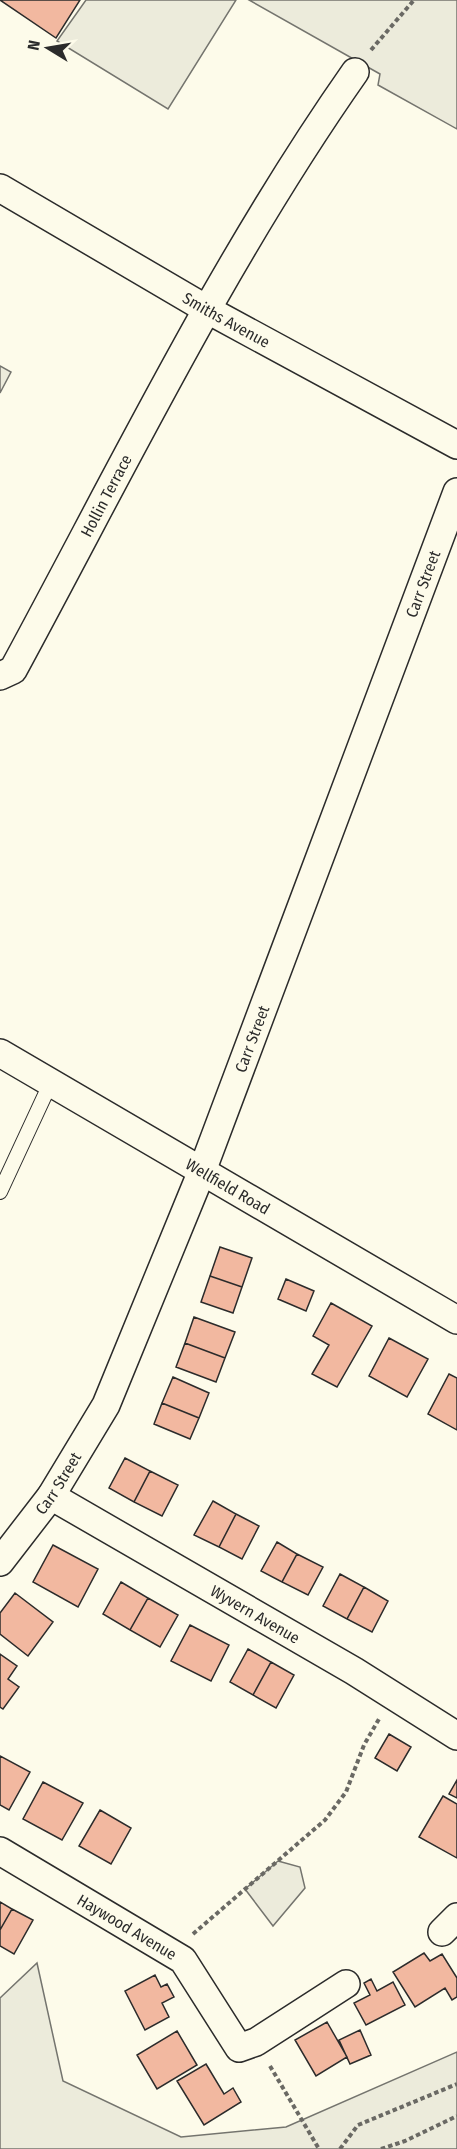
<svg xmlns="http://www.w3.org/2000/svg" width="457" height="2149" font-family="'Fira Sans Condensed',sans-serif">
  <rect width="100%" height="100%" fill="#fdfbea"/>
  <path fill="#ecebdb" stroke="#74746e" stroke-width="1.5" d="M86 0H236L168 109 57 41Z
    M249 0H457V129L378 85 380 74Z
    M0 366 11 372 0 393Z
    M278 1861 300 1867 305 1888 273 1926 245 1889Z
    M37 1963 63 2081 181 2137 286 2127 457 2052V2149H0V1998Z"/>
  <path fill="#f2b8a0" stroke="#2b2b2b" stroke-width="1.5" d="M0 0H80L56 38Z
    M220 1247 252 1258 242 1287 210 1276Z
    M210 1276 242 1287 233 1313 201 1302Z
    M286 1279 314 1291 306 1311 278 1299Z
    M331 1303 372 1326 337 1387 312 1374 329 1345 313 1336Z
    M194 1317 235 1332 225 1358 185 1343Z
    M389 1338 428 1359 407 1397 369 1376Z
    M185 1343 225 1358 216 1382 176 1367Z
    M449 1374 457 1378V1430L428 1414Z
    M173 1377 209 1393 199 1418 162 1403Z
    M162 1403 199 1418 190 1439 154 1424Z
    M125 1458 150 1471 134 1502 109 1488Z
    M150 1471 178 1485 162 1516 134 1502Z
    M213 1501 236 1514 219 1547 194 1535Z
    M236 1514 259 1526 242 1559 219 1547Z
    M277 1542 297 1554 282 1582 261 1571Z
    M53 1545 98 1569 78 1607 33 1582Z
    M297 1554 323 1567 308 1595 282 1582Z
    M340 1574 364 1587 347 1619 323 1606Z
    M121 1582 148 1598 130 1630 103 1614Z
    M364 1587 388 1601 372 1632 347 1619Z
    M15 1593 53 1622 28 1656 0 1634V1613Z
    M148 1598 178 1615 160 1647 130 1630Z
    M190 1625 229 1645 211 1681 171 1661Z
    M248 1649 271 1662 253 1695 230 1682Z
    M0 1654 17 1666 8 1679 19 1687 3 1709 0 1707Z
    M271 1662 294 1675 276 1708 253 1695Z
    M389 1734 411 1747 397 1771 375 1758Z
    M0 1756 30 1772 9 1810 0 1805Z
    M457 1780V1798L449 1794Z
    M43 1782 83 1803 62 1840 23 1819Z
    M443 1796 457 1804V1858L419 1837Z
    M100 1810 131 1828 111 1864 79 1846Z
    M0 1902 12 1909 0 1930Z
    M12 1909 33 1920 14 1954 0 1946V1930Z
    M424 1953 430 1961 442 1954 457 1978V1997L452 2000 445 1988 415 2007 393 1972Z
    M155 1975 161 1987 167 1984 174 1997 162 2003 169 2017 145 2030 125 1991Z
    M371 1979 377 1991 393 1982 405 2005 366 2025 354 2003 370 1995 364 1983Z
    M327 2022 347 2057 316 2076 295 2040Z
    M360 2030 371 2055 350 2064 339 2040Z
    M177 2031 197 2065 157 2089 137 2055Z
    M206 2064 224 2094 233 2088 241 2102 204 2125 177 2081Z"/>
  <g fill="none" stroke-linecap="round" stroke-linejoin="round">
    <defs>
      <path id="lane" d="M0 1192 51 1082"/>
      <g id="street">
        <path id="s1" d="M0 188 208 310 457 445"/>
        <path id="s2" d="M0 676 13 670C122 469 223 260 355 72"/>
        <path id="s3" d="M0 1053 457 1320"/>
        <path id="s4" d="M51 1496 354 1671 457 1736"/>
        <path id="s5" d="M0 1562 51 1496 106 1405 202 1171 457 492"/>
        <path id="s6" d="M0 1851 183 1960 239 2048 256 2042 346 1984"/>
        <path d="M442 1932 457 1917"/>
      </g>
    </defs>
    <use href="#lane" stroke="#2b2b2b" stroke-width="16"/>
    <use href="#street" stroke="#2b2b2b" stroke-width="30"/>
    <path stroke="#6a6964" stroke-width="4" stroke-dasharray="4.5 3" stroke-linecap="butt" d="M371 50 414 0
      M193 1934 325 1820 346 1792 364 1745 379 1719
      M270 2066 319 2149
      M340 2149 358 2125 457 2084
      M381 2149 405 2141 457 2116"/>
    <use href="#lane" stroke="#fdfbea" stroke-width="14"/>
    <use href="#street" stroke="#fdfbea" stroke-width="27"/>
  </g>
  <g text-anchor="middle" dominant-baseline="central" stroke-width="4.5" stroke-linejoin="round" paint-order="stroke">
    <g font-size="16" fill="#2b2b2b" stroke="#fdfbea">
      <text stroke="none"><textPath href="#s1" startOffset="262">Smiths Avenue</textPath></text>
      <text stroke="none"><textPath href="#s2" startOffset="212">Hollin Terrace</textPath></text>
      <text stroke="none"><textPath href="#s5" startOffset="1070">Carr Street</textPath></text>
      <text stroke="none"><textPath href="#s5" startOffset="584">Carr Street</textPath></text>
      <text stroke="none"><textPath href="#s3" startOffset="264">Wellfield Road</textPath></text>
      <text stroke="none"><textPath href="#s5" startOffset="98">Carr Street</textPath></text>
      <text stroke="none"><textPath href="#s4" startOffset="236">Wyvern Avenue</textPath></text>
      <text stroke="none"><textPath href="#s6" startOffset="148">Haywood Avenue</textPath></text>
    </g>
  </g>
  <g transform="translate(48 48) rotate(281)" stroke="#fdfbea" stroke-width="4.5" paint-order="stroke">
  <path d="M0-4.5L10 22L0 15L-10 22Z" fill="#2b2b2b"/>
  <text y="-9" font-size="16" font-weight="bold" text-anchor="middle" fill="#2b2b2b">N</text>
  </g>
</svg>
